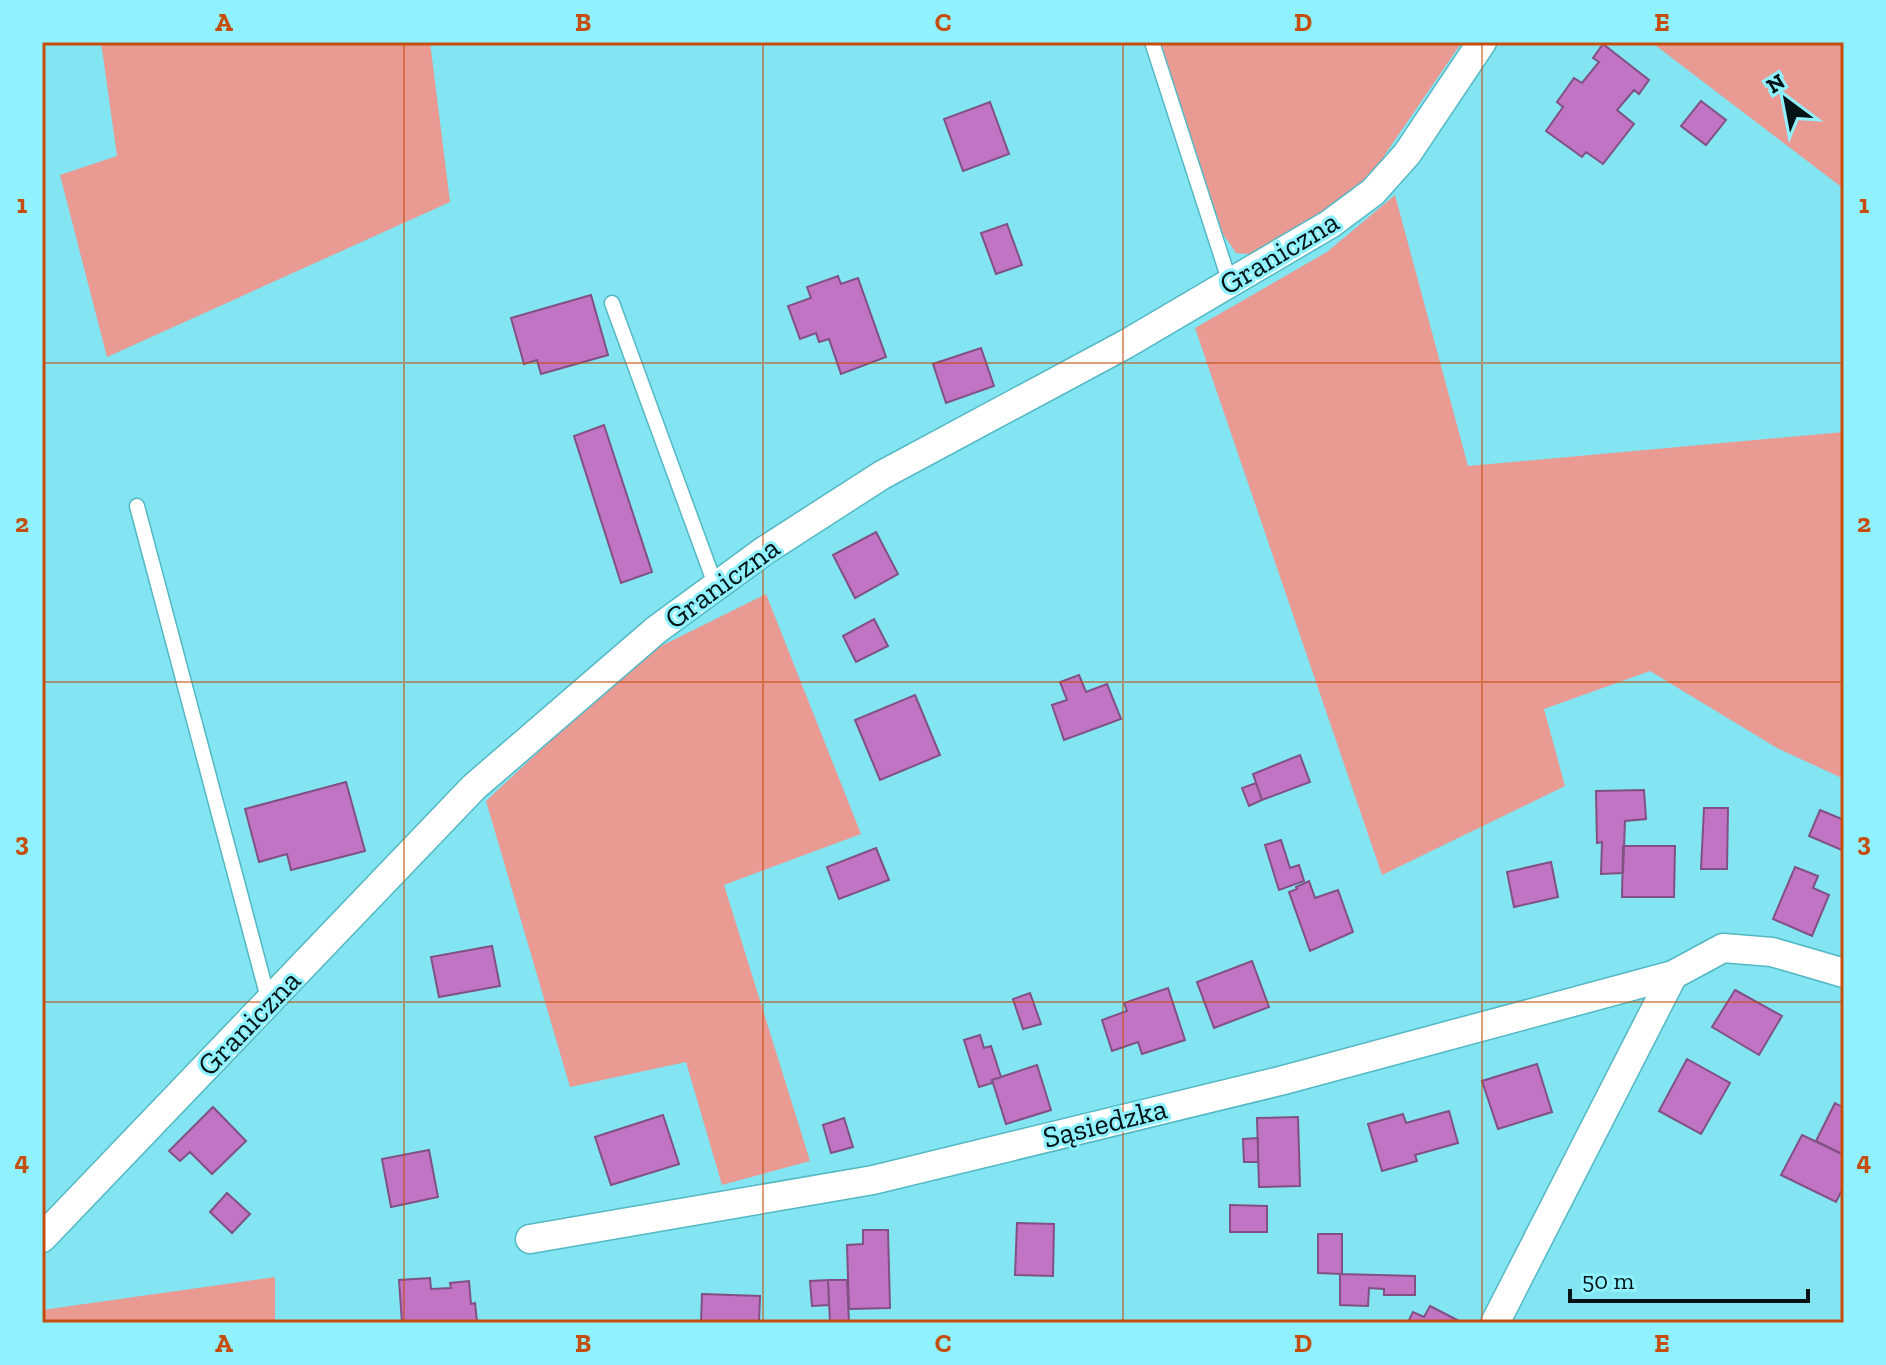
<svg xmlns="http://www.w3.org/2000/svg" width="1886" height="1365" font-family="'Zilla Slab',serif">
  <rect width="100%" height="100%" fill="#82e5f1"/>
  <path fill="#e89a93" d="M101 42H430L450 202 107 357 60 175 117 156Z
    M1159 42H1462L1384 156 1386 163 1316 222 1261 255 1236 253 1223 234Z
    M1651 42H1844V189Z
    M1395 195 1468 466 1844 432V779L1777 748 1650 671 1544 709 1565 786 1382 875 1195 328 1327 252Z
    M766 594 861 834 724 885 810 1161 722 1185 686 1062 570 1087 486 801 641 656Z
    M275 1277V1323H42V1310Z"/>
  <path fill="#c074c3" stroke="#805182" stroke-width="2" d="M1603 44 1649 80 1639 94 1634 90 1617 110 1634 124 1603 164 1586 152 1582 157 1546 131 1563 107 1557 102 1574 78 1582 83 1599 62 1593 58Z
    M1701 101 1726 120 1706 145 1681 126Z
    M990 102 1009 154 963 171 944 119Z
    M1007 224 1022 265 996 274 981 233Z
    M838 276 841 284 858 278 886 357 841 374 829 339 819 342 816 333 800 339 788 306 811 298 807 287Z
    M591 295 608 355 541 374 537 360 524 364 511 318Z
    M981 348 994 386 946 403 933 364Z
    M604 425 652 572 621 583 574 436Z
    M876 532 898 574 855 598 833 555Z
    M874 619 888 646 856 662 843 636Z
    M1079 675 1086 692 1107 684 1121 719 1064 740 1052 705 1067 700 1060 682Z
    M915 695 940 755 880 780 855 720Z
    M1300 755 1310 782 1262 800 1253 774Z
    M346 782 365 851 291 870 287 854 259 862 245 809Z
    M1256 783 1262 800 1249 806 1242 788Z
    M1644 790 1646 819 1625 821 1623 873 1601 874 1602 842 1597 843 1596 791Z
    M1704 808H1728L1727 869H1701Z
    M1820 810 1844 820V851L1809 836Z
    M1281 840 1290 868 1299 865 1304 881 1279 890 1265 845Z
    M1623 846H1675L1674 897H1622Z
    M876 848 889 880 839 899 827 867Z
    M1551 862 1558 897 1514 907 1507 872Z
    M1795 867 1818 876 1813 888 1829 895 1812 936 1773 919Z
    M1309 881 1315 898 1338 890 1353 932 1310 951 1289 892 1297 889 1296 887Z
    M492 946 500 986 439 997 431 957Z
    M1252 961 1269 1007 1214 1028 1197 982Z
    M1168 988 1185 1040 1142 1054 1138 1042 1112 1051 1102 1020 1127 1011 1124 1003Z
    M1735 990 1782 1016 1759 1055 1712 1027Z
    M1030 993 1041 1024 1023 1029 1013 999Z
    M980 1035 984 1048 991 1046 1001 1077 992 1080V1083L979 1087 964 1040Z
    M1687 1059 1730 1083 1701 1134 1659 1111Z
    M1537 1064 1552 1112 1498 1129 1482 1081Z
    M1037 1065 1051 1110 1006 1124 992 1080Z
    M1835 1103 1844 1108V1155L1816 1141Z
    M213 1107 246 1141 212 1174 190 1152 180 1161 169 1151Z
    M1449 1111 1458 1143 1415 1155 1417 1161 1382 1171 1368 1124 1403 1114 1406 1123Z
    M663 1115 679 1164 611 1185 595 1137Z
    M1298 1117 1300 1186 1259 1187 1257 1118Z
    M844 1118 853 1147 831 1153 823 1125Z
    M1802 1135 1844 1155V1186L1836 1202 1781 1175Z
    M1258 1138V1162H1244L1243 1139Z
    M429 1150 438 1197 391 1207 382 1159Z
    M227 1193 250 1214 232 1233 210 1212Z
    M1230 1205 1267 1206V1232H1230Z
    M1017 1223 1054 1224 1053 1276 1015 1275Z
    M863 1230H888L890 1308 849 1309 847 1245 863 1244Z
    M1318 1234H1342V1274L1318 1273Z
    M1340 1274 1415 1276V1295H1384V1289L1369 1288 1368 1306 1340 1305Z
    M430 1278 431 1289 451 1288 450 1283 469 1281 471 1304 475 1303 477 1322 402 1323 399 1280Z
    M828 1280H847L849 1323H830Z
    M828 1280 829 1305 812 1306 810 1281Z
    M702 1294 760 1296 759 1323H701Z
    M1430 1306 1463 1323 1408 1322 1413 1312 1424 1317Z"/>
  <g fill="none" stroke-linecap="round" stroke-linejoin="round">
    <defs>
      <path id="service" d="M1152 42 1230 283
        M612 303 716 587
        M137 506 269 1002"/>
      <path id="minor" d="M42 1238 474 787 656 630 764 551 882 475 1126 344 1330 224 1373 192 1407 154 1482 42
        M530 1239 873 1180 1280 1081 1673 975 1723 948 1772 952 1844 973
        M1495 1323 1673 975"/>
    </defs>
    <use href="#service" stroke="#54b8c4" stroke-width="17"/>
    <use href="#minor" stroke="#54b8c4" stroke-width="31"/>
    <use href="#service" stroke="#fff" stroke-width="14"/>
    <use href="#minor" stroke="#fff" stroke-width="28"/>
  </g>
  <path fill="none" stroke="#c54e0e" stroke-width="2" stroke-opacity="0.55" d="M404 42V1323M763 42V1323M1123 42V1323M1482 42V1323M42 363H1844M42 682H1844M42 1002H1844"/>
  <g text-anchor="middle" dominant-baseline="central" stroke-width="6" stroke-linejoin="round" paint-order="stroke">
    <g font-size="30" fill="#011316" stroke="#8ff2fe">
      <text transform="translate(1279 253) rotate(-31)">Graniczna</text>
      <text transform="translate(722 583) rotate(-36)">Graniczna</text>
      <text transform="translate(249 1023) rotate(-46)">Graniczna</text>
      <text transform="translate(1105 1123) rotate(-14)">Sąsiedzka</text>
    </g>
  </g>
  <rect width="1886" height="1365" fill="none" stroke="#8ff2fe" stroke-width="88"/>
  <g transform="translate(1786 100) rotate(328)" stroke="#8ff2fe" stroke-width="6" paint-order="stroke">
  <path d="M0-6L14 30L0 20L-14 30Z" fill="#011316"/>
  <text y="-12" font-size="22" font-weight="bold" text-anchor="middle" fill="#011316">N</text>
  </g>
  <path d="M1570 1289v12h238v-12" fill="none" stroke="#011316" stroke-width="4"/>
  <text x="1582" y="1289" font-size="24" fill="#011316" stroke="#8ff2fe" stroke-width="6" paint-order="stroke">50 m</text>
  <rect x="44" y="44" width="1798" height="1277" fill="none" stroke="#c54e0e" stroke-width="3"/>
  <g font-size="26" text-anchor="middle" font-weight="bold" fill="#c54e0e">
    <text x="224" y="31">A</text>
    <text x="583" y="31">B</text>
    <text x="943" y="31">C</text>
    <text x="1303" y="31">D</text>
    <text x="1662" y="31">E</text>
    <text x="22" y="213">1</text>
    <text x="1864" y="213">1</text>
    <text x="22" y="532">2</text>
    <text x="1864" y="532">2</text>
    <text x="22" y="851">3</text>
    <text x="1864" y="851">3</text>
    <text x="22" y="1170">4</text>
    <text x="1864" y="1170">4</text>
    <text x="224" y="1352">A</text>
    <text x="583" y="1352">B</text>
    <text x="943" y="1352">C</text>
    <text x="1303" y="1352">D</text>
    <text x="1662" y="1352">E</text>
  </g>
</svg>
